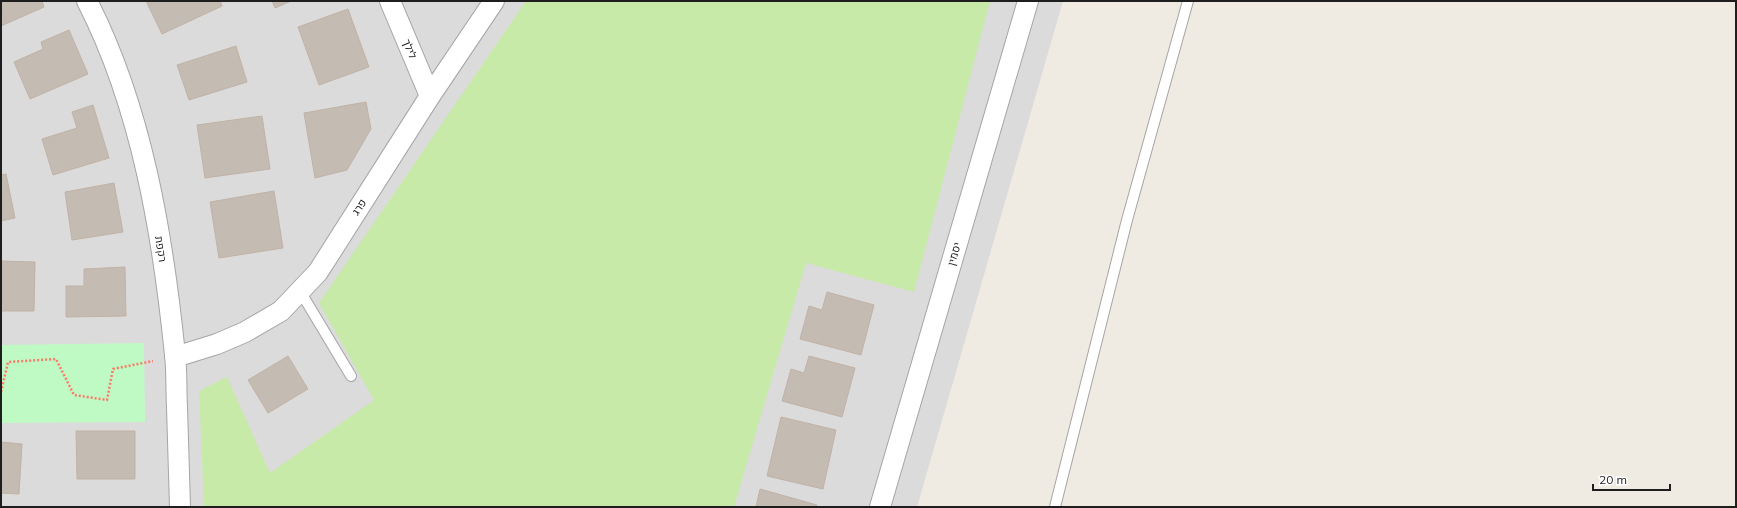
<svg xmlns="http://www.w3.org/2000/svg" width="1737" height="508" font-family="Mulish,Heebo,sans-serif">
  <rect width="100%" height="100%" fill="#efebe3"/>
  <path fill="#dcdbdb" d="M1 1H1063L917 507H1Z"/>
  <path fill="#c7eaa8" d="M526 1H990L914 292 806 263 734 507H204L199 391 227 377 270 473 374 400 319 303Z"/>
  <path fill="#bffac5" d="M144 343 145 422 1 423V345Z"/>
  <path fill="#c4bbb3" stroke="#c1b2a5" d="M1 1H42L44 7 1 26Z
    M146 1H220L222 6 162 34Z
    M272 1H291L275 8Z
    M348 9 369 67 319 85 298 27Z
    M69 30 88 74 30 99 14 62 43 49 41 42Z
    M236 46 247 82 189 100 177 65Z
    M366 102 371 129 347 170 315 178 304 113Z
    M93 105 109 158 53 175 42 139 77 128 72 112Z
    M262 116 270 169 205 178 197 125Z
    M6 174 15 218 1 221V175Z
    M114 183 123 232 72 240 65 192Z
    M274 191 283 248 219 258 210 202Z
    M1 261 35 262 34 311H1Z
    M125 267 126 316 66 317V286H84V269Z
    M827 292 874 305 861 355 800 339 809 306 822 310Z
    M288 356 308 389 268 413 248 380Z
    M809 356 855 368 842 417 782 401 791 369 804 373Z
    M781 417 836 430 823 489 767 476Z
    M76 431H135V479H77Z
    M1 442 22 444 19 494 1 493Z
    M760 489 817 505V507H756Z"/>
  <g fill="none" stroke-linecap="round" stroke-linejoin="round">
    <defs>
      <path id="service" d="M300 291 351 376
        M1055 507 1127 220 1188 1"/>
      <path id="minor" d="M87 1C142 108 163 236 175 355 177 372 176 390 177 407 178 440 179 474 180 507
        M390 1 430 96
        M175 357 217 344 245 332 281 311 318 272 430 96 494 1
        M880 507 1028 1"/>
    </defs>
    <use href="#service" stroke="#a5a5a5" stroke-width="12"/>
    <use href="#minor" stroke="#a5a5a5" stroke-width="22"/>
    <path stroke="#fc7967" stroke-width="2.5" stroke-dasharray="2 2" stroke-linecap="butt" d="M1 392 8 362 56 359 74 395 107 400 113 369 153 361"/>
    <use href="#service" stroke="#fff" stroke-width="10"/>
    <use href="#minor" stroke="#fff" stroke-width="20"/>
  </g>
  <g text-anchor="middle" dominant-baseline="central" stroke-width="4" stroke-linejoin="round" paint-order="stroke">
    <g font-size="11" fill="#1e1e1e" stroke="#fff">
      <text transform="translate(410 49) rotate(67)">לילך</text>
      <text transform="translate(359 207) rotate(-57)">פרג</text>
      <text transform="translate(161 249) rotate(81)">רקפת</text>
      <text transform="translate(954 254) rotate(-74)">יסמין</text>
    </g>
  </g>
  <rect width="1737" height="508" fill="none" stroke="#1e1e1e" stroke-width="4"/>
  <path d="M1593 484v6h77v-6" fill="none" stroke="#1e1e1e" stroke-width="2"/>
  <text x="1599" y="484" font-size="12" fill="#1e1e1e" stroke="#ffffff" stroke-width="3" paint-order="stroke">20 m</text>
</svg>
